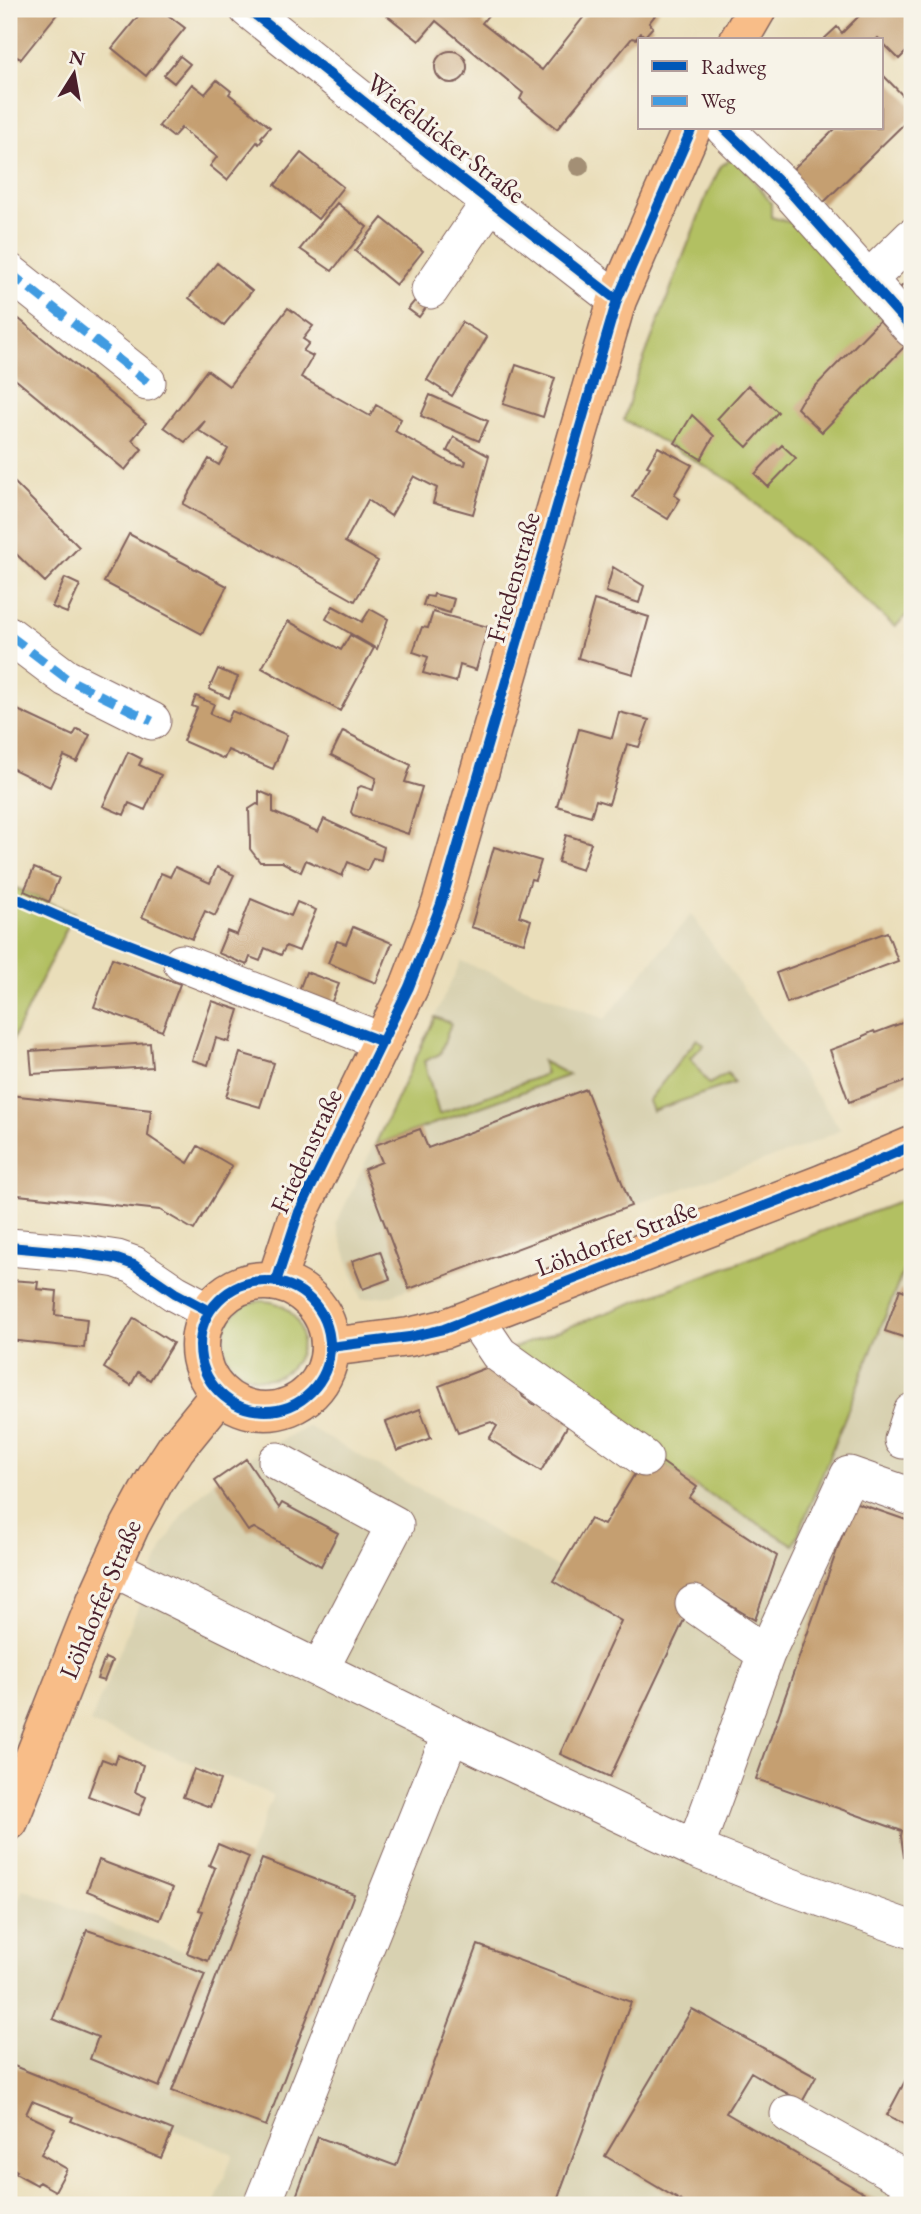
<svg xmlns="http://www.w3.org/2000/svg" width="921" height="2214" font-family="'EB Garamond',serif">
  <rect width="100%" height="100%" fill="#f7f3e8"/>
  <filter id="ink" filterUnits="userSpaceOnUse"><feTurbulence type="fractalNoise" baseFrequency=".0143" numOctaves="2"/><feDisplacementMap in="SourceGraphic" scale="14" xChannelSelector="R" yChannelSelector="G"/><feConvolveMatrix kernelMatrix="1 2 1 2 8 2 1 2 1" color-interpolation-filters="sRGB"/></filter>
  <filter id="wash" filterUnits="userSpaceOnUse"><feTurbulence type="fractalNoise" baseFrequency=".00686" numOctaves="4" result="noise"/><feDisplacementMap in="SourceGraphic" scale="28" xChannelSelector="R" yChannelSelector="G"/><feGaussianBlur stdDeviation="1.57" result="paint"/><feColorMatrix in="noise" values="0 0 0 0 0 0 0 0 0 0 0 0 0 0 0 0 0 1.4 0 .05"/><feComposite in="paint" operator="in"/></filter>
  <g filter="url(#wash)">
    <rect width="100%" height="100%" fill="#eadeba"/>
    <path fill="#d8d1b1" d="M691 914 841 1130 801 1148 631 1206 389 1296 361 1299 336 1224 461 961 605 1019Z
      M912 1197V2205H214L233 2154 9 2064V1922L23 1889 208 1961 273 1795 90 1723 163 1547 183 1513 214 1481 246 1459 307 1426 560 1569 590 1519 604 1525 647 1452Z"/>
    <path fill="#b2c062" stroke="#7e7046" stroke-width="2" d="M731 159 740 163 771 203V217L799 225 882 318 912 348V610L895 627 732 482 624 420 633 387 708 192 721 166Z
      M9 885 74 913 9 1047Z
      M435 1017 451 1023 440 1054 424 1061 439 1114 546 1074 542 1061 569 1075 375 1145Z
      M697 1039 704 1045 690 1058 709 1084 728 1073 734 1083 652 1111 648 1101Z
      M912 1197V1249L794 1545 697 1487 508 1350Z
      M224 1340a39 39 0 1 1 78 0a39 39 0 1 1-78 0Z"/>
    <g id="blocks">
      <path fill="#c59f71" d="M9 9H61L21 59 17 57 9 67Z
        M144 9H160L185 28 146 76 112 48Z
        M379 9H493L482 23 542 70 590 9H660L649 23 653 27 645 36 641 33 636 39 632 38 557 129 520 99 523 93 436 21 419 41Z
        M866 9H912V46L899 59 878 38 876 40H823L837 27 842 33Z
        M435 67a16 16 0 1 1 32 0a16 16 0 1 1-32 0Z
        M180 56 190 64 174 83 164 75Z
        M881 73 912 105V116L822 204 791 171 836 128H881Z
        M217 80 231 91 229 94 270 127 261 137 263 139 259 144 257 142 227 180 210 166 217 157 181 128 173 137 159 126 192 84 205 94Z
        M301 153 343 187 318 219 275 185Z
        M337 203 367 227 332 271 300 249Z
        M382 218 423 251 396 285 355 251Z
        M217 263 252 291 224 325 189 298Z
        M912 276V308L897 291Z
        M426 287 436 294 419 317 408 309Z
        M288 308 313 326 303 339 309 343 303 351 313 356 301 377 370 416 376 405 401 419 395 431 451 463 465 465 466 461 447 451 454 437 489 456 473 514 433 503 437 488 414 476 391 516 368 500 345 542 378 561 355 601 183 504 209 459 219 465 228 449 198 430 205 421 185 442 164 427 207 370 229 386Z
        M882 318 908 343 822 432 797 408 801 401Z
        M19 319 146 423 132 440 142 449 125 470 9 374V327L10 328Z
        M462 322 487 337 452 396 427 380Z
        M516 365 555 378 543 417 503 404Z
        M748 385 778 412 747 447 717 419Z
        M430 395 488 421 479 441 421 416Z
        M692 415 714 436 701 459 675 443Z
        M782 445 796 458 768 487 755 474Z
        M658 447 692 465 674 495 680 499 668 519 632 497 650 467 647 466Z
        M9 477 79 547 45 582 9 547Z
        M129 534 227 586 202 634 104 582Z
        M613 567 644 586 639 603 606 592Z
        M65 578 80 585 67 613 52 607Z
        M434 594 454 599 450 613 423 605 426 596 433 597Z
        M594 600 649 617 633 674 578 658Z
        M333 606 362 622 370 609 388 619 377 649 326 619Z
        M433 612 488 627 476 670 460 665 456 682 423 673 428 657 413 652 422 627 428 628Z
        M288 621 341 650 350 635 374 648 340 711 262 668Z
        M218 669 238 677 229 698 209 689Z
        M196 696 214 704 210 714 227 722 232 711 287 735 273 769 228 750 224 759 183 741 197 708 192 706Z
        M9 706 73 736 77 729 90 735 77 762 64 756 50 787 9 767Z
        M619 712 649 720 639 747 627 744 609 804 596 800 591 816 557 806 579 729 612 738Z
        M343 731 411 765 405 782 422 787 408 834 353 815 351 812 358 788 361 786 373 790 376 778 331 755Z
        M128 752 142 759 139 765 161 775 145 810 129 803 124 815 103 806Z
        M259 791 273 797V812L318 832 324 819 384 847 381 860 373 858 367 871 348 862 342 876 306 860 301 872 282 862H260L250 849V840L249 809 257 804 259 805Z
        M566 835 591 843 582 870 558 862Z
        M494 847 541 861 535 880 531 879 519 916 531 920 524 943 471 927Z
        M175 867 210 883 217 867 234 875 215 916 205 911 192 939 142 917 161 873 170 877Z
        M34 868 59 878 49 902 24 891Z
        M251 899 291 916 297 902 316 910 299 951 286 946 281 955 265 948 260 961 250 957 247 965 218 953 227 931 237 935Z
        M353 927 392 943 376 983 328 963 337 941 346 944Z
        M887 932 898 961 787 1003 776 973Z
        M112 958 180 984 162 1031 94 1007Z
        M306 972 339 984 328 1011 296 998Z
        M212 1001 239 1010 229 1042 216 1038 208 1065 192 1060Z
        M910 1020 912 1027V1079L849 1102 830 1050 863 1038V1036L874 1031 875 1033Z
        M150 1043 152 1067 32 1074 30 1051Z
        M240 1053 274 1063 260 1107 226 1097Z
        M586 1089 631 1206 409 1289 364 1169 382 1162 375 1145 420 1129 428 1148Z
        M9 1095 151 1110 148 1136 188 1163 198 1146 232 1166 194 1230 160 1210 9 1194Z
        M380 1251 390 1279 363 1289 352 1261Z
        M9 1280 38 1282 37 1289 57 1291 55 1315 87 1319 84 1348 9 1340Z
        M900 1289 912 1294V1340L885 1331Z
        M134 1318 173 1343 150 1380 138 1372 131 1385 104 1368Z
        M501 1362 516 1383 523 1397 535 1405 545 1394 575 1413 541 1471 489 1439 497 1426 491 1422 458 1433 439 1386Z
        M420 1409 431 1438 397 1451 386 1422Z
        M648 1452 697 1487 689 1498 777 1556 755 1620 703 1589 683 1622 610 1777 560 1754 621 1621 553 1581 590 1519 604 1525Z
        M246 1459 279 1508 282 1503 338 1533 321 1566 254 1528 248 1531 214 1481Z
        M854 1502 912 1522V1855L904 1857 901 1836 902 1831 756 1779Z
        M105 1658 112 1661 104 1681 97 1679Z
        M118 1755 143 1765 135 1792 146 1797 139 1815 88 1796 102 1759 115 1764Z
        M194 1769 220 1780 210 1807 183 1797Z
        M218 1844 249 1857 208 1961 187 1953 203 1911 199 1910 215 1868 209 1865Z
        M262 1859 354 1894 266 2126 172 2091Z
        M99 1860 173 1888 160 1920 87 1891Z
        M87 1930 132 1945 205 1974 159 2087 90 2059 98 2037 53 2019Z
        M478 1945 631 2002 555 2205H293L318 2137 396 2166Z
        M692 2009 816 2077 802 2102 751 2072 726 2113 884 2205H688L605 2156Z
        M9 2064 173 2130 161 2158 71 2121 73 2117 32 2101 26 2114 55 2128 41 2154 67 2169 55 2191 39 2182 37 2185 15 2173 17 2171 9 2166Z
        M912 2068V2125L911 2128 887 2115Z"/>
    </g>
  </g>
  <g filter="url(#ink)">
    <use href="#blocks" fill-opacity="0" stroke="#82625d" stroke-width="2"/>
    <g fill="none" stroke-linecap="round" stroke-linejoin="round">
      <defs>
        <path id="minor" d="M248 9 429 154 617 300
          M724 128 790 192 912 329
          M9 272 147 382
          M868 280 912 237
          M430 290 490 202
          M9 635 66 678 152 721
          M182 963 383 1042
          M9 1247 78 1253 117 1259 134 1265 175 1293 209 1311
          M474 1317 499 1354 644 1458
          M903 1440 912 1412
          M277 1461 395 1525 320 1669
          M912 1497 849 1475 766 1654 695 1849 780 1883 912 1930
          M111 1567 451 1734 695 1849
          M694 1604 766 1654
          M789 2114 912 2183
          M262 2205 451 1734"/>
        <path id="major" d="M739 40 757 9
          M200 1346a65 65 0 1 1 130 0a65 65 0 1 1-130 0Z
          M276 1282 299 1212 409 987 441 904 617 300 692 128
          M330 1347 409 1337 444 1329 822 1184 912 1146
          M9 1821 96 1601 130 1526 155 1480 176 1448 220 1394"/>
      </defs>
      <use href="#minor" stroke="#82625d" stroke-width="39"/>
      <use href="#major" stroke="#82625d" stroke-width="41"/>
      <use href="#minor" stroke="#fff" stroke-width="37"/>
      <use href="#major" stroke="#f8bd88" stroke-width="38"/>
      <path stroke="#409be1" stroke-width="9" stroke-dasharray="18 9" stroke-linecap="butt" d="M9 272 147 382
        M9 635 66 678 152 721"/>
      <defs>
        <path id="cycleway" d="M248 9 429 154 617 300
          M724 128 790 192 912 329
          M9 895 69 921 383 1042
          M9 1247 78 1253 117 1259 134 1265 175 1293 209 1311
          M200 1346a65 65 0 1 1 130 0a65 65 0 1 1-130 0Z
          M276 1282 299 1212 409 987 441 904 617 300 692 128
          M330 1347 409 1337 444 1329 822 1184 912 1146"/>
      </defs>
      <use href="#cycleway" stroke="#f7f3e8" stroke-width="15"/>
      <use href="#cycleway" stroke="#0057b8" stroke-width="10"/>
    </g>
    <circle fill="#a38f75" cx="579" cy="166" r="10"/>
  </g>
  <g text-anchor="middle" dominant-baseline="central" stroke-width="6" stroke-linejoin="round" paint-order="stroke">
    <g font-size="26" fill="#4a1f2b" stroke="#f7f3e8">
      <text transform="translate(446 138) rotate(38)">Wiefeldicker Straße</text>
      <text transform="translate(513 577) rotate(-74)">Friedenstraße</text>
      <text transform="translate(306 1151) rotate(-65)">Friedenstraße</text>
      <text transform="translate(616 1238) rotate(-21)">Löhdorfer Straße</text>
      <text transform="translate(100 1599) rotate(-67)">Löhdorfer Straße</text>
    </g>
  </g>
  <rect width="921" height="2214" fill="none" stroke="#f7f3e8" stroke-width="35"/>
  <rect x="638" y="38" width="245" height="91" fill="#f7f3e8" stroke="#b29e9c" stroke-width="2"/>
  <rect x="652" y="61" width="35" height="10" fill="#0057b8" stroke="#b29e9c" stroke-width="2"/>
  <text x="701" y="74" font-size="21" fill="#4a1f2b">Radweg</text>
  <rect x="652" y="96" width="35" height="10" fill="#409be1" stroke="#b29e9c" stroke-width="2"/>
  <text x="701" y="108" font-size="21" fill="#4a1f2b">Weg</text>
  <g transform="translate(74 74) rotate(11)" stroke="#f7f3e8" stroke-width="5" paint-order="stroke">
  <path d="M0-5L12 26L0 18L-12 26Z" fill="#4a1f2b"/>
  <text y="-10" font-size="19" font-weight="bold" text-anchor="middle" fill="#4a1f2b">N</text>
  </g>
</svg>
